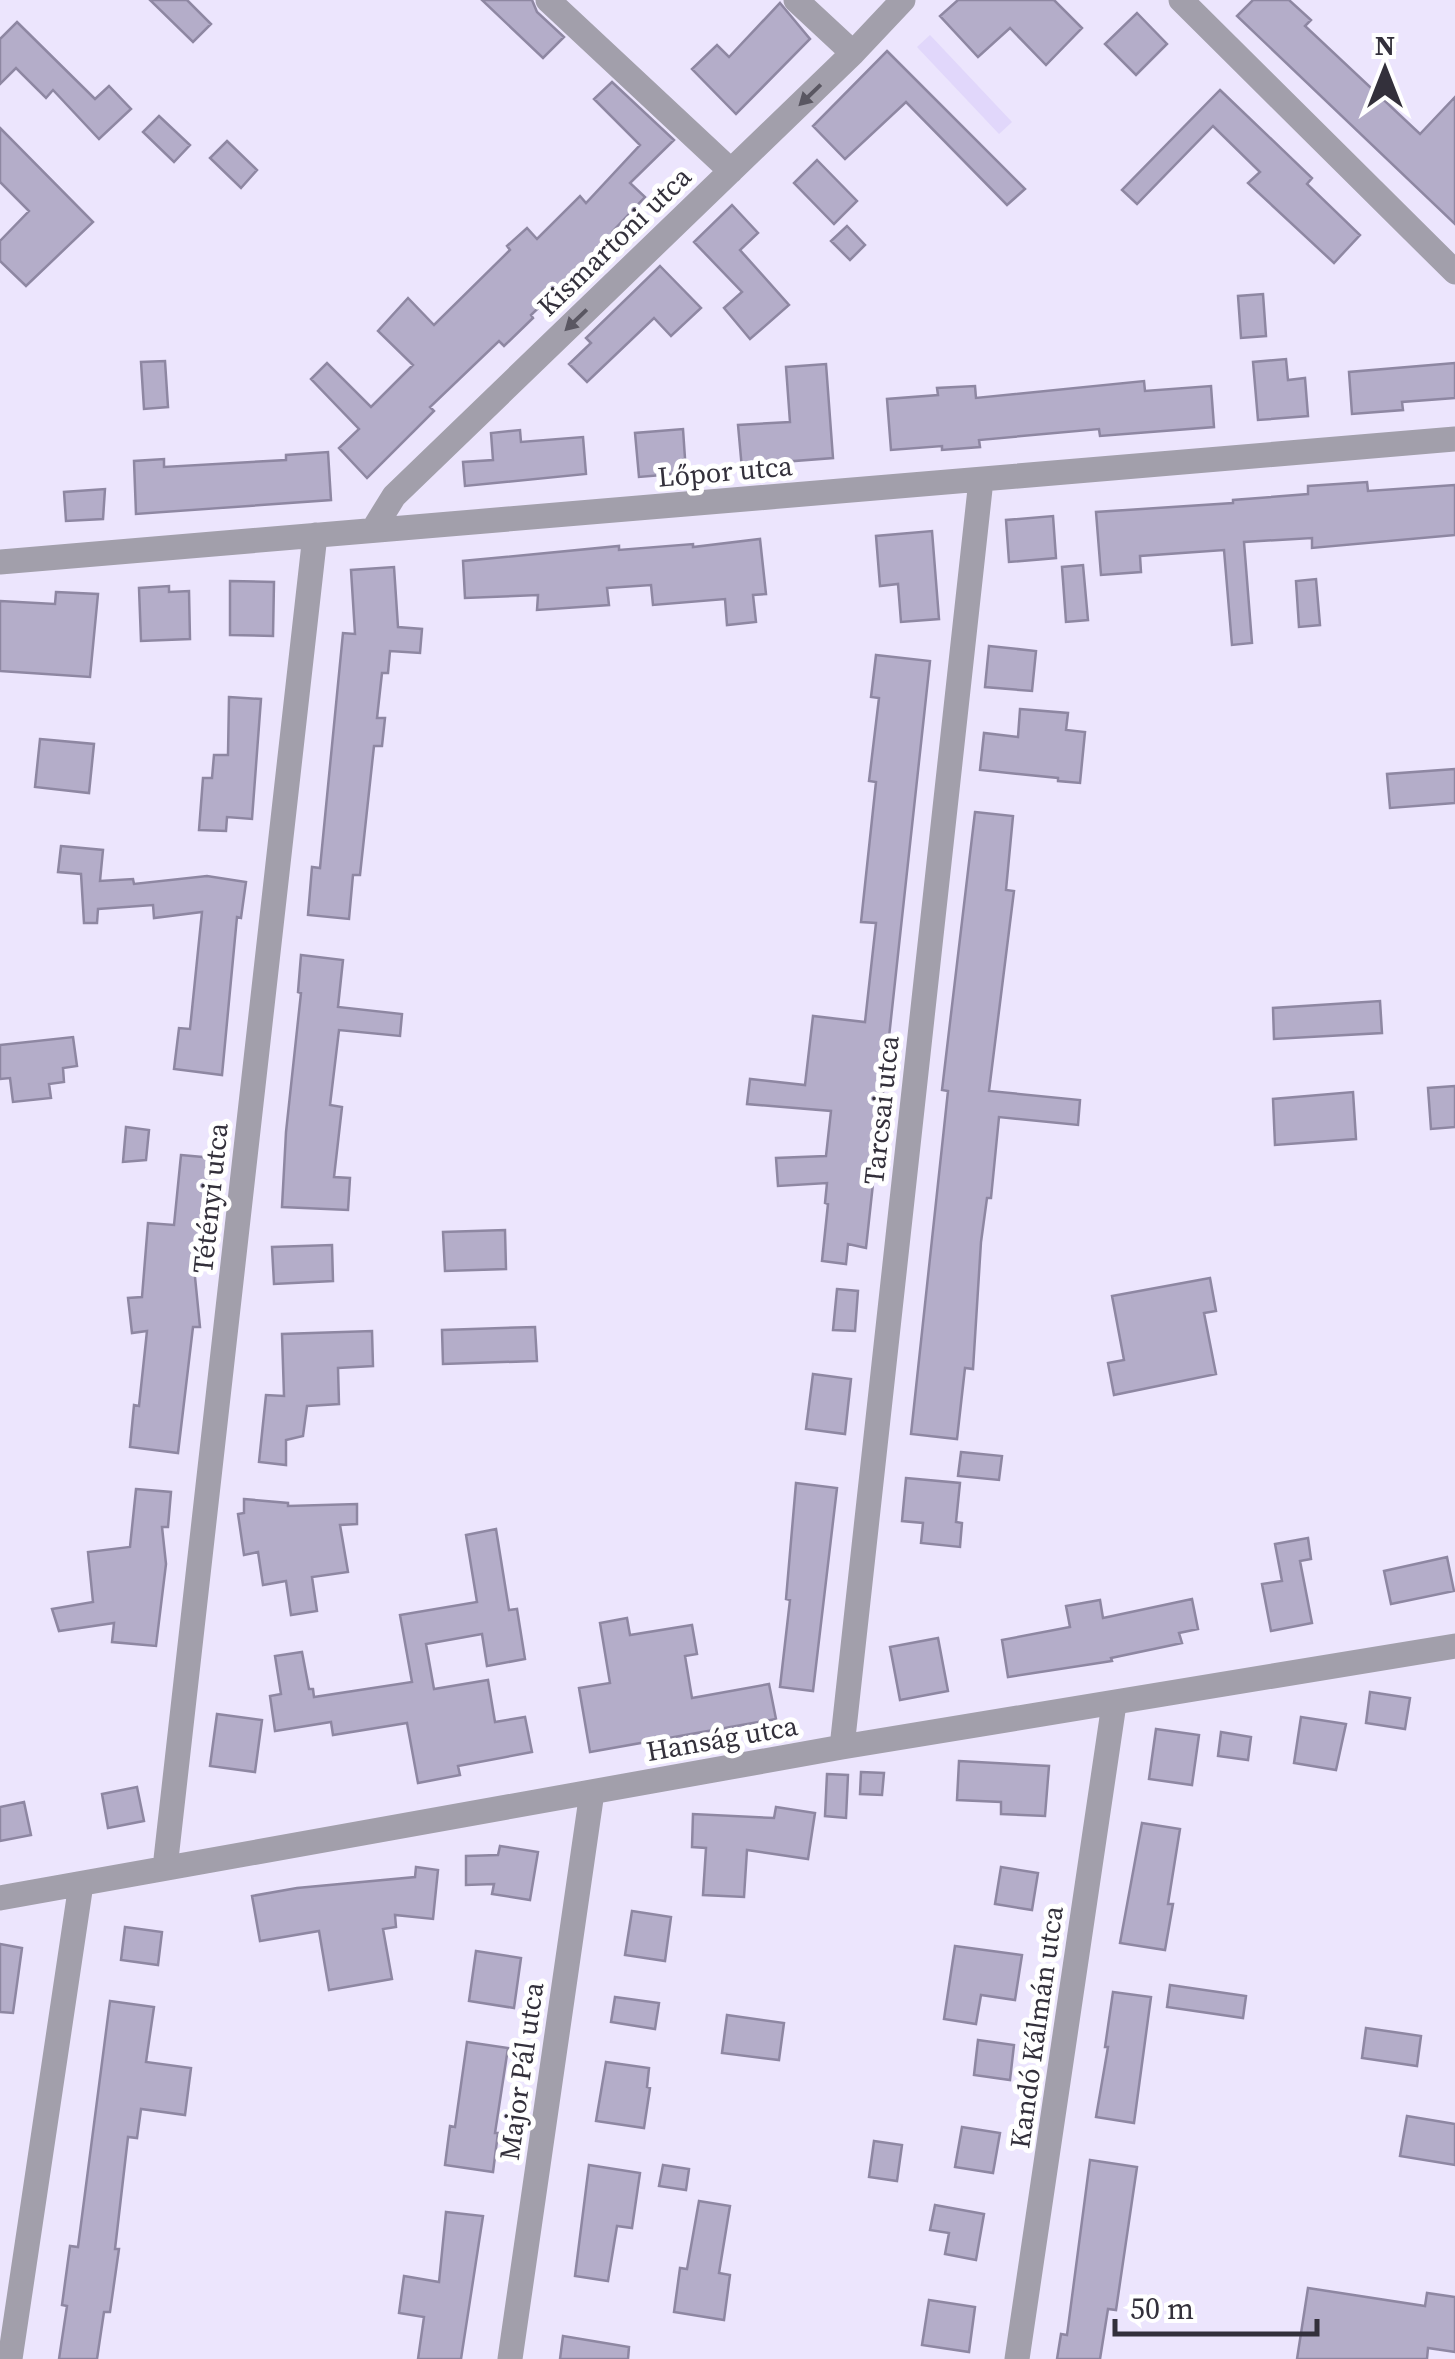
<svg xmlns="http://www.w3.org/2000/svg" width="1455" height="2359" font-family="'Source Serif 4',serif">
  <rect width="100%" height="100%" fill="#ece5fd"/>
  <path fill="#e1d7fb" d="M930 35 1012 122 999 134 917 47Z"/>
  <path fill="#b4adc9" stroke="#8e87a2" stroke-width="2.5" d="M150 0H187L211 24 193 42Z
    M482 0H532L537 12 564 37 543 58Z
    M958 0H1054L1082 28 1046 65 1010 28 978 57 940 16Z
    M1253 0H1289L1311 20 1305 26 1420 134 1455 97V224L1237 16Z
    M780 3 810 39 736 114 692 69 717 45 729 57Z
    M1137 13 1167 44 1136 75 1105 44Z
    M17 22 95 99 109 86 131 109 99 139 53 90 46 98 16 68 0 84V39Z
    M887 51 1025 189 1007 205 906 102 845 159 813 126Z
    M612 82 674 140 630 183 645 197 613 231 616 233 531 315 533 318 504 346 499 341 430 407 434 411 367 478 339 448 359 429 311 379 327 363 371 407 413 365 378 331 408 298 434 325 510 250 507 246 527 228 537 239 580 196 586 203 640 145 594 99Z
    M1220 90 1312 178 1307 184 1360 235 1334 263 1248 183 1260 172 1213 126 1137 204 1122 190Z
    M159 116 190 145 174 162 143 132Z
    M0 128 93 222 26 286 0 261V241L29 211 0 182Z
    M227 141 257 170 241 188 210 158Z
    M817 160 857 201 834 224 794 183Z
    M732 205 758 233 740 250 789 305 750 339 724 308 742 292 694 242Z
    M847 226 865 245 850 260 831 241Z
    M660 266 701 308 671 336 654 318 587 382 569 364 591 343 586 338Z
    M1263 294 1266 336 1241 338 1238 296Z
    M1286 359 1288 380 1305 378 1308 416 1258 420 1253 362Z
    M165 361 168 407 144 409 141 362Z
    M1455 363V398L1402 402 1403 410 1352 414 1349 372Z
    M826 364 833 458 769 463V466L742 469 738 425 790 422 786 367Z
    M1144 381 1145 391 1211 386 1214 427 1100 436 1099 429 979 440 980 447 942 450V446L891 450 887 399 938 395 937 388 975 386 976 398Z
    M683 429 686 473 639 477 635 433Z
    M520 430 521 442 583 437 586 474 465 486 463 462 493 460 491 433Z
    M328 452 331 500 136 514 134 461 164 459V467L286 460V455Z
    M1367 482 1368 491 1455 485V535L1312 548V538L1244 542 1252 643 1232 645 1224 550 1140 556 1141 572 1101 575 1096 512 1233 503V500L1308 494V486Z
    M105 489 103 519 66 521 64 492Z
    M1053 516 1056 558 1009 562 1006 520Z
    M932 531 939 619 901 622 898 584 880 586 876 536Z
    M760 539 766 594 753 595 756 622 727 625 725 599 653 605 651 585 607 588 609 605 537 610 538 595 465 598 463 561 619 546V550L693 544V547Z
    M1083 565 1088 620 1066 622 1062 567Z
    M394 567 398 627 422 629 420 653 390 651 388 673H382L377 718H385L382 746H374L360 875H353L349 919 308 915 312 867 320 868 343 633 355 634 351 570Z
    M1316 579 1320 625 1299 627 1296 581Z
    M230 581 274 582 273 636 230 635Z
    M169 586V592L189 591 190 639 141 641 139 588Z
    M56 592 98 594 90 677 0 671V601L55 604Z
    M989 646 1036 651 1032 691 985 687Z
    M876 655 930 661 866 1248 848 1244 846 1264 822 1261 828 1204 825 1203 827 1183 778 1186 776 1158 826 1156 831 1111 747 1104 750 1079 805 1085 813 1016 865 1022 876 923 861 922 876 782 869 781 879 698 871 697Z
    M229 697 261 699 252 819 227 817 226 831 199 830 203 778H212L214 755H228Z
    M1020 709 1068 713 1066 730 1085 732 1080 783 1058 781V778L980 770 984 733 1018 737Z
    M40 739 94 744 89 793 35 787Z
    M1455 769V803L1390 808 1387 774Z
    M975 812 1013 816 1006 890 1014 891 989 1091 1080 1100 1078 1125 999 1117 991 1198H987L981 1242 973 1369 965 1368 957 1439 911 1434 948 1091 942 1090Z
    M61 846 103 850 100 881 133 879 134 884 207 876 246 882 241 918 237 917 222 1075 174 1069 179 1028 190 1029 202 912 154 918 153 905 98 909 97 923H84L81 874 58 872Z
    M301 955 343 960 338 1007 402 1014 400 1036 339 1030 330 1105 342 1107 334 1177 350 1178 348 1210 282 1207 286 1132 301 993 298 992Z
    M1380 1001 1382 1033 1274 1039 1273 1008Z
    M73 1037 77 1066 63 1068 64 1082 49 1084 51 1098 13 1102 10 1078 0 1079V1045Z
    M1455 1086V1127L1431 1129 1428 1088Z
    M1353 1092 1356 1139 1275 1145 1273 1099Z
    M126 1127 149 1130 146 1160 123 1162Z
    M181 1155 213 1158 201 1267H194L200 1327H193L178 1453 130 1447 134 1405 139 1406 147 1331 132 1333 128 1298 142 1297 148 1223 174 1225Z
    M505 1230 506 1269 445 1271 443 1232Z
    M332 1245 333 1281 274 1284 272 1247Z
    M1210 1278 1216 1311 1204 1313 1216 1374 1114 1395 1108 1363 1124 1360 1112 1296Z
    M837 1289 858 1291 855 1331 833 1330Z
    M535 1327 537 1361 443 1364 442 1330Z
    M372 1331 373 1366 338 1368 339 1404 307 1406 303 1436 286 1440V1465L259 1462 266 1395 284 1396 282 1334Z
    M813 1374 851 1379 845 1434 806 1429Z
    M961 1452 1002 1456 999 1480 958 1476Z
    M906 1478 960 1483 956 1522 962 1523 960 1547 921 1543 923 1523 902 1521Z
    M796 1483 837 1488 813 1691 780 1687 790 1600 786 1599Z
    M136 1489 171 1492 168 1527H162L166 1564 156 1646 112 1642 114 1623 59 1631 52 1609 93 1602 88 1552 130 1547Z
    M244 1499 288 1503V1506L357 1504V1524L340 1525 348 1572 312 1577 317 1611 291 1615 286 1581 263 1585 258 1552 244 1555 238 1514 244 1513Z
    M496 1529 509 1610 517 1609 525 1659 487 1666 482 1634 426 1644 434 1689 488 1680 495 1722 525 1717 532 1752 458 1766 460 1775 418 1783 407 1723 333 1735 331 1722 275 1731 270 1696 281 1694 275 1656 302 1652 309 1689H313L314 1697 412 1682 400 1615 477 1602 466 1535Z
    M1308 1538 1311 1559 1300 1561 1312 1623 1271 1631 1262 1584 1282 1581 1275 1544Z
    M1447 1557 1454 1591 1391 1604 1384 1571Z
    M1192 1599 1198 1629 1179 1633 1182 1643 1111 1658 1112 1661 1008 1677 1002 1640 1070 1627 1066 1606 1100 1600 1103 1618Z
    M627 1618 630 1635 692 1625 697 1654 685 1656 692 1698 769 1684 776 1719 590 1752 579 1688 610 1683 600 1623Z
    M938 1638 948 1691 900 1700 890 1647Z
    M1370 1692 1410 1698 1405 1729 1366 1723Z
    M217 1714 262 1720 255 1772 210 1766Z
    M1301 1717 1346 1724 1336 1770 1294 1763Z
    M1156 1729 1199 1735 1192 1785 1149 1779Z
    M1221 1732 1251 1737 1248 1760 1218 1756Z
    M959 1761 1049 1766 1045 1816 1001 1814V1802L957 1800Z
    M861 1772 884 1773 882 1795 860 1794Z
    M827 1774 848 1775 846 1818 825 1816Z
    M137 1787 144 1821 108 1828 102 1794Z
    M24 1802 31 1835 0 1841V1807Z
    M776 1807 815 1813 808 1859 747 1850 744 1897 703 1895 706 1848 692 1847 693 1814 774 1818Z
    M1142 1823 1180 1829 1168 1904H1173L1165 1950 1120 1943Z
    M500 1846 538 1852 530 1900 492 1894 494 1884 466 1885V1856L498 1855Z
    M416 1867 438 1870 433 1919 395 1915 396 1927 383 1929 392 1979 329 1990 319 1931 260 1941 252 1896 297 1888 415 1877Z
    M1001 1867 1038 1873 1032 1910 995 1904Z
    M632 1911 671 1917 665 1961 625 1955Z
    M125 1927 162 1932 158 1965 121 1960Z
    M0 1944 22 1948 13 2013 0 2012Z
    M955 1946 1022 1955 1015 2000 981 1995 976 2024 944 2019Z
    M476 1951 521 1958 514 2008 469 2001Z
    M1170 1985 1246 1996 1243 2018 1167 2007Z
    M1113 1992 1151 1997 1134 2123 1096 2117 1108 2047H1105Z
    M615 1997 659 2003 655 2029 611 2022Z
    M110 2001 154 2007 146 2062 191 2068 185 2115 141 2109 137 2138 128 2137 115 2249H119L110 2312H104L97 2359H59L67 2306 62 2305 70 2246 78 2247Z
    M727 2015 784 2023 779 2060 722 2053Z
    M1366 2028 1421 2036 1417 2066 1362 2058Z
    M978 2040 1014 2045 1010 2080 974 2075Z
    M467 2042 508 2048 495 2133H498L493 2172 445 2165 450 2126 455 2127Z
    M606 2062 649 2068 647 2087 650 2088 644 2128 596 2121Z
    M1407 2116 1455 2124V2165L1400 2156Z
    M962 2127 1000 2133 993 2173 955 2167Z
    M874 2141 902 2145 897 2181 869 2177Z
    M1090 2160 1137 2167 1116 2310 1108 2309 1100 2359H1057L1061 2334 1067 2335Z
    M589 2165 640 2173 632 2228 617 2226 608 2281 575 2276Z
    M663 2165 689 2169 686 2190 659 2186Z
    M699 2201 730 2206 719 2273 730 2275 724 2320 674 2312 680 2268 687 2269Z
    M935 2205 984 2214 976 2260 945 2254 949 2233 930 2230Z
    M446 2212 483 2216 461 2359H418L424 2317 399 2313 404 2276 439 2282Z
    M1308 2288 1425 2306 1427 2293 1455 2297V2352L1428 2348 1427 2359H1297Z
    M929 2300 975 2307 969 2352 922 2345Z
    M563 2336 629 2347 628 2359H560Z"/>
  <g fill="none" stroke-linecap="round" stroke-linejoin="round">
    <path stroke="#a29fab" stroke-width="25" d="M548 0 731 171
      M796 0 853 53
      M1181 0 1455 272
      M373 530 394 496 853 53 903 0
      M0 562 1455 439
      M842 1747 981 480
      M165 1868 315 535
      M0 1898 842 1747 1455 1646
      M10 2359 81 1884
      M510 2359 592 1792
      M1017 2359 1114 1704"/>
  </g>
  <defs><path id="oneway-solid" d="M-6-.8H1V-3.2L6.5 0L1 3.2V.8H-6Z" transform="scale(2.5)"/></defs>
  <g fill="#5a5762">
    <use href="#oneway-solid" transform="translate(810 95) rotate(136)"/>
    <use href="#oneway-solid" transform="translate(576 320) rotate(136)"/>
  </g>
  <g text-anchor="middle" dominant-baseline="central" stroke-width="10" stroke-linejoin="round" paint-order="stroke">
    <g font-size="28" fill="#33303b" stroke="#fff">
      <text transform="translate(614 241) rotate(-44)">Kismartoni utca</text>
      <text transform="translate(725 471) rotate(-5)">Lőpor utca</text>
      <text transform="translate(881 1110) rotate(-84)">Tarcsai utca</text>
      <text transform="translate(210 1198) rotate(-84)">Tétényi utca</text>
      <text transform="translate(722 1738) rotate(-10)">Hanság utca</text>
      <text transform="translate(1036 2027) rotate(-82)">Kandó Kálmán utca</text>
      <text transform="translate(521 2071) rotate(-82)">Major Pál utca</text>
    </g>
  </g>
  <g transform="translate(1385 70)" stroke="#ffffff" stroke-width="8" paint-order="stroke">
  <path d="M0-8L18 38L0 25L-18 38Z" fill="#33303b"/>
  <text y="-15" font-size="28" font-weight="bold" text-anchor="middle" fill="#33303b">N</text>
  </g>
  <path d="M1115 2319v15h202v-15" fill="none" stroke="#33303b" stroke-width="5"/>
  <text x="1130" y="2319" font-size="30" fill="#33303b" stroke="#ffffff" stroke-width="8" paint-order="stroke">50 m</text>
</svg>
